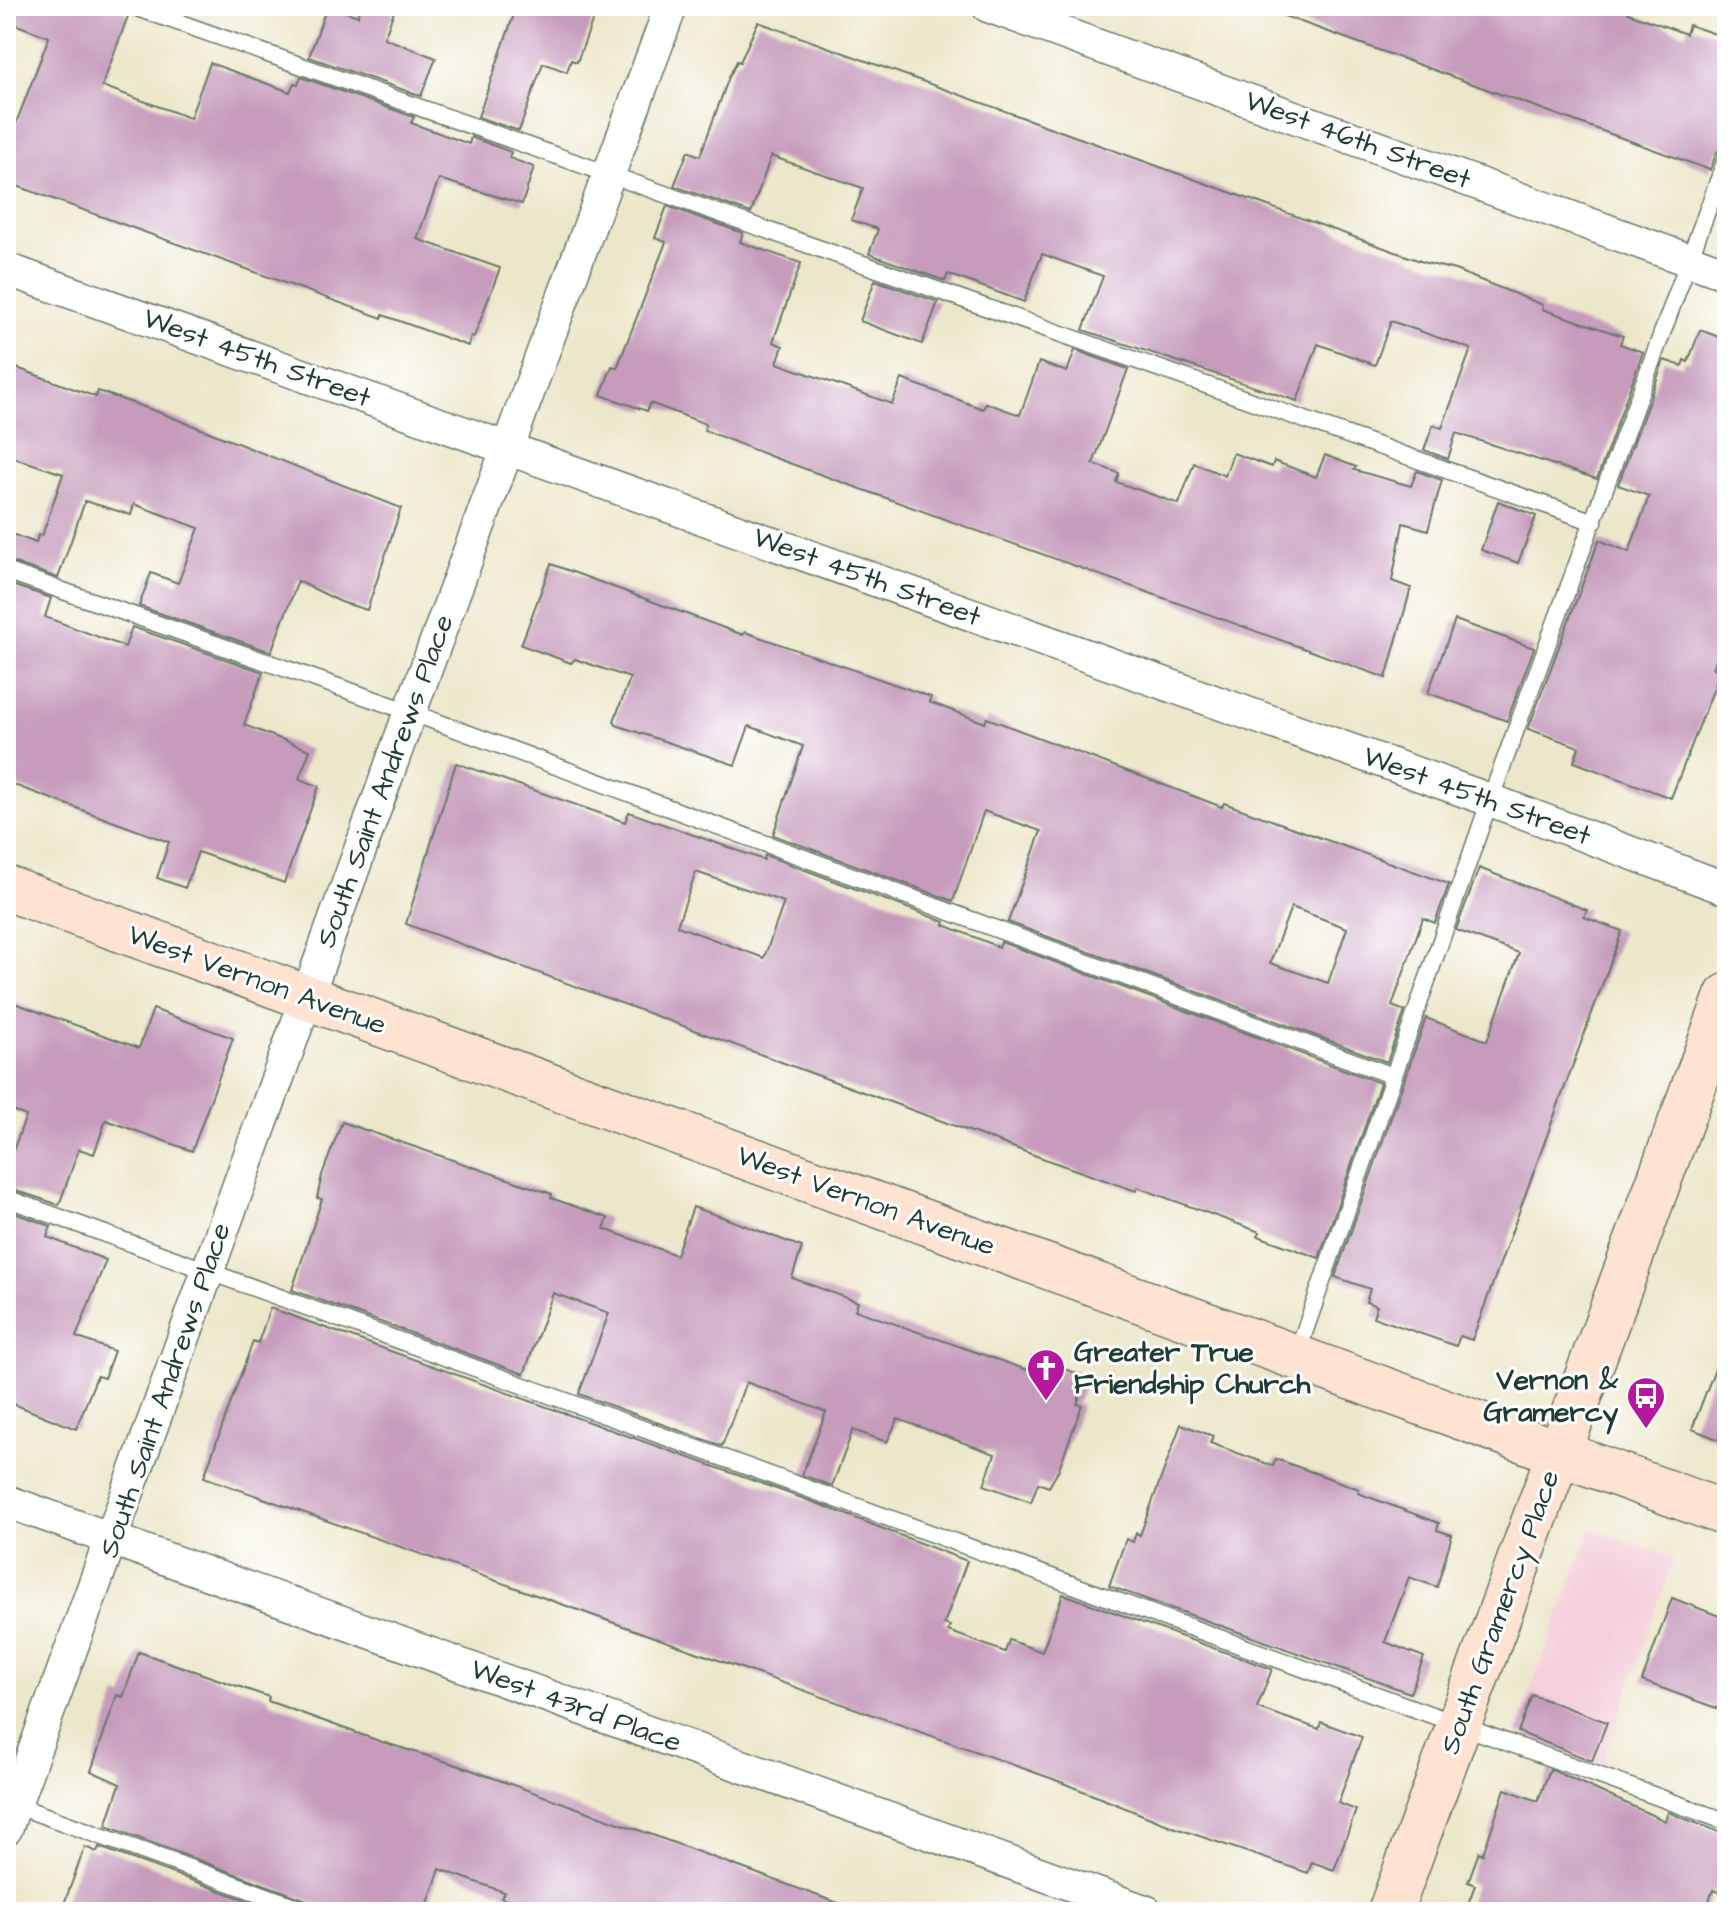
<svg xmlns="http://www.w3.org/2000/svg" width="1733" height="1918" font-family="'Architects Daughter',sans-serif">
  <rect width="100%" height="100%" fill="#fff"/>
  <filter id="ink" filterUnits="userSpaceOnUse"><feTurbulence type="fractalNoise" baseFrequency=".0125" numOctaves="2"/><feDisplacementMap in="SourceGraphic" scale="16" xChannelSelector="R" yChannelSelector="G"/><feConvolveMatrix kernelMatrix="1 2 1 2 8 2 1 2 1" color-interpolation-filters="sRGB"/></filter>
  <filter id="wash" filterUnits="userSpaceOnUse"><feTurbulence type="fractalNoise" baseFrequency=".006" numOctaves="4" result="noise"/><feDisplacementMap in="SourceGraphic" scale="32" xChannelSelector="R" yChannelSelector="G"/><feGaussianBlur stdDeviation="1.8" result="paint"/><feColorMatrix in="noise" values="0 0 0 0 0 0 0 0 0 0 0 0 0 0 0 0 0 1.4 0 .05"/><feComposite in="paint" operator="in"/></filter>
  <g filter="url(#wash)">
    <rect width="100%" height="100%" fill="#ece7ca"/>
    <path fill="#f5cfdb" d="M1590 1529 1674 1558 1602 1766 1514 1734Z"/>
    <g id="blocks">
      <path fill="#c69bbc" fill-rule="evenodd" d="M6 6H121L128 16 102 86 190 118 210 63 290 92 294 83 298 84 301 77 414 117 411 123 469 144 471 137 511 152 509 158 534 167 522 204 439 179 417 239 500 268 474 337 471 336 468 346 383 315 382 318 6 182V128L13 131 49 37 6 21Z
        M327 6 358 16 359 6H396L384 38 436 58 421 96 309 57Z
        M517 6H598L577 62 571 60 567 72 543 63 519 131 478 117Z
        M1269 6H1630L1628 13 1686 34 1689 25 1727 38V146L1717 152 1710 170 1268 10Z
        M758 22 1426 263 1455 270 1543 305 1542 309 1623 336 1620 344 1643 352 1597 479 1456 433 1448 459 1424 450 1433 425 1442 428 1471 349 1391 321 1375 365 1318 344 1297 401 1083 330 1103 276 1042 254 1024 302 948 274 945 281 869 254 878 229 851 220 863 188 771 156 751 213 674 186 688 151 700 156 729 77 737 61 740 62Z
        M667 206 743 233 740 242 801 263 773 342 783 346 777 363 892 404 902 379 983 409 986 403 1020 415 1039 362 1067 372 1075 350 1128 369 1093 464 1119 473 1116 482 1179 504 1194 463 1225 476 1233 453 1272 467 1274 461 1316 477 1325 455 1356 467 1354 470 1411 486 1417 471 1442 480 1428 530 1403 523 1392 581 1411 588 1386 678 775 458 704 430 706 424 650 403 647 411 601 395 612 366 617 368 666 242 655 238Z
        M875 280 938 302 922 344 860 321Z
        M1700 330 1727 340V631L1713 668 1721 670 1671 798 1574 762 1579 747 1528 729 1599 540 1629 552 1649 496 1618 485 1664 360 1682 366 1684 360 1688 362Z
        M6 364 96 397 98 391 161 413 401 508 367 610 341 602 298 581 271 652 139 606 151 573 178 583 199 528 134 504 131 515 85 501 58 578 6 560V532L36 543 38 535 42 536 63 474 6 455Z
        M1498 501 1536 516 1518 563 1481 550Z
        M551 564 743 635 745 632 931 697 929 702 985 723 987 718 1222 807 1224 803 1449 884 1435 923 1423 918 1392 1006 1405 1011 1387 1062 1008 922 1041 831 984 811 953 901 773 835 803 746 749 726 735 765 616 725 614 721 630 678 575 659 571 663 521 645ZM1291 907 1347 928 1328 983 1270 963Z
        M6 583 51 598 45 617 125 647 132 627 263 672 244 725 310 750 299 779 319 786 284 883 198 852 185 888 157 878 169 842 6 782Z
        M1455 620 1534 648 1507 721 1428 693Z
        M456 763 625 822 629 812 764 860 765 855 945 922 944 925 999 947 1001 942 1380 1083 1319 1258 1258 1236 1260 1232 1137 1187 1136 1191 1053 1162 406 924ZM696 872 784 902 764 958 677 926Z
        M1479 868 1587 910 1584 917 1622 931 1472 1340 1460 1336 1456 1346 1373 1317 1377 1306 1366 1302 1370 1289 1335 1277 1426 1018 1487 1041 1519 953 1456 930Z
        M6 1000 139 1048 153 1009 233 1038 192 1151 106 1120 94 1154 79 1149 59 1205 6 1187V1169L26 1116 6 1108Z
        M342 1122 552 1194 551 1198 608 1218 604 1229 676 1255 693 1207 722 1217 802 1247 792 1278 858 1302 855 1310 1027 1370 1032 1357 1087 1377 1077 1404 1082 1405 1058 1471 1049 1487 1038 1483 1031 1502 984 1485 995 1454 898 1419 887 1442 853 1430 832 1486 802 1475 826 1412 746 1382 722 1446 579 1394 609 1313 553 1293 524 1374 292 1290 322 1199 317 1198 322 1175Z
        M6 1210 51 1226 47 1237 106 1260 76 1337 114 1351 104 1378 97 1376 76 1429 6 1401Z
        M270 1308 824 1506 967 1561 944 1624 950 1626 948 1631 1005 1652 1009 1640 1042 1652 1063 1594 1272 1669 1257 1708 1319 1729 1321 1722 1362 1737 1338 1803 1356 1810 1334 1870 1312 1862 1308 1873 1173 1827 1053 1779 204 1477 253 1341 258 1343Z
        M1724 1345 1727 1346V1443L1692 1429Z
        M1181 1424 1213 1436 1210 1443 1273 1466 1276 1459 1359 1489 1358 1493 1439 1523 1437 1530 1452 1535 1437 1587 1409 1577 1385 1642 1424 1657 1410 1693 1109 1586 1126 1539 1133 1542 1136 1533 1140 1535Z
        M1672 1598 1727 1619V1712L1642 1681Z
        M139 1652 269 1697 268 1701 379 1741 460 1766 647 1833 851 1908 850 1912H518L520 1905 501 1898 504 1892 440 1869 425 1912H338L320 1905 106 1826 120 1784 91 1771 117 1695 123 1697Z
        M1532 1695 1607 1722 1592 1761 1518 1732Z
        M1550 1769 1665 1821 1668 1812 1727 1835V1895L1713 1890 1705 1912H1465L1475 1885 1468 1882 1479 1852 1483 1854 1505 1789 1538 1801Z
        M85 1847 97 1852 99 1847 263 1906 261 1912H61Z"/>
    </g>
  </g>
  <g filter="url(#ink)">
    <use href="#blocks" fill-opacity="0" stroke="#677868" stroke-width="2"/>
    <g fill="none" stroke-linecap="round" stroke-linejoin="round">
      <defs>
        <path id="lane" d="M132 6 1594 522
          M6 571 410 712 1393 1076
          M6 1198 1727 1822
          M1296 1356 1490 800 1727 157
          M15 1805 311 1912"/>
        <path id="street" d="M988 6 1727 274
          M6 269 1490 800 1727 889
          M6 1501 1147 1912
          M6 1829 410 712 671 6"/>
        <path id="secondary" d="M6 888 1727 1514
          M1390 1912 1727 996"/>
      </defs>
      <use href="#lane" stroke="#677868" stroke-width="19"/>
      <use href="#street" stroke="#677868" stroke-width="35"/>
      <use href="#secondary" stroke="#677868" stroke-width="47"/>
      <use href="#lane" stroke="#fff" stroke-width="16"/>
      <use href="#street" stroke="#fff" stroke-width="32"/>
      <use href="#secondary" stroke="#fee3d2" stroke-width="44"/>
    </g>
  </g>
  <defs>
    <symbol id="church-pin" viewBox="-11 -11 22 30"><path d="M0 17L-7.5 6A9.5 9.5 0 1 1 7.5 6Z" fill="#b5179e" stroke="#fff"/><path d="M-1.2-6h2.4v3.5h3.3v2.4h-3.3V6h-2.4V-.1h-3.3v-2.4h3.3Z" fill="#fff"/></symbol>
    <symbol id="bus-pin" viewBox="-11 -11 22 30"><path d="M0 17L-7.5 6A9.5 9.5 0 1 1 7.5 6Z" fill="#b5179e" stroke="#fff"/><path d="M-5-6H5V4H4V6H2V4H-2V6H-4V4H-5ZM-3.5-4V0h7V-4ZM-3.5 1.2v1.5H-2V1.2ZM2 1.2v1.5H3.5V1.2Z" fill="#fff"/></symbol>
  </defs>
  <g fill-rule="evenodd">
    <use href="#church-pin" x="1024" y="1346" width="44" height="60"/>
    <use href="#bus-pin" x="1624" y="1374" width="44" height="60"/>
  </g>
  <g text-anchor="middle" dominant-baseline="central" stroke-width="6" stroke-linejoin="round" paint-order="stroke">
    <g font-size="28" fill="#1f3d34" stroke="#fff">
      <text transform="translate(1358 140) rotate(20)">West 46th Street</text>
      <text transform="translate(257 358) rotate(20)">West 45th Street</text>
      <text transform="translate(867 577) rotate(20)">West 45th Street</text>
      <text transform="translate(385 781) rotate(-70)">South Saint Andrews Place</text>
      <text transform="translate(1477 796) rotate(20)">West 45th Street</text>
      <text transform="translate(257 980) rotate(20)">West Vernon Avenue</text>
      <text transform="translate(866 1201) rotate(20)">West Vernon Avenue</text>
      <text transform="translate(165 1390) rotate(-71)">South Saint Andrews Place</text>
      <text transform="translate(1500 1612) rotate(-70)">South Gramercy Place</text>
      <text transform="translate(576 1706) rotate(20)">West 43rd Place</text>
    </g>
    <g font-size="28" font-weight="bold" fill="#1f3d34" stroke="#fff" text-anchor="start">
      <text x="1074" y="1352">Greater True<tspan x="1074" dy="32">Friendship Church</tspan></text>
      <text x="1618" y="1380" text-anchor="end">Vernon &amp;<tspan x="1618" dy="32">Gramercy</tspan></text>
    </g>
  </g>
  <rect width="1733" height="1918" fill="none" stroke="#fff" stroke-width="32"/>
</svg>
